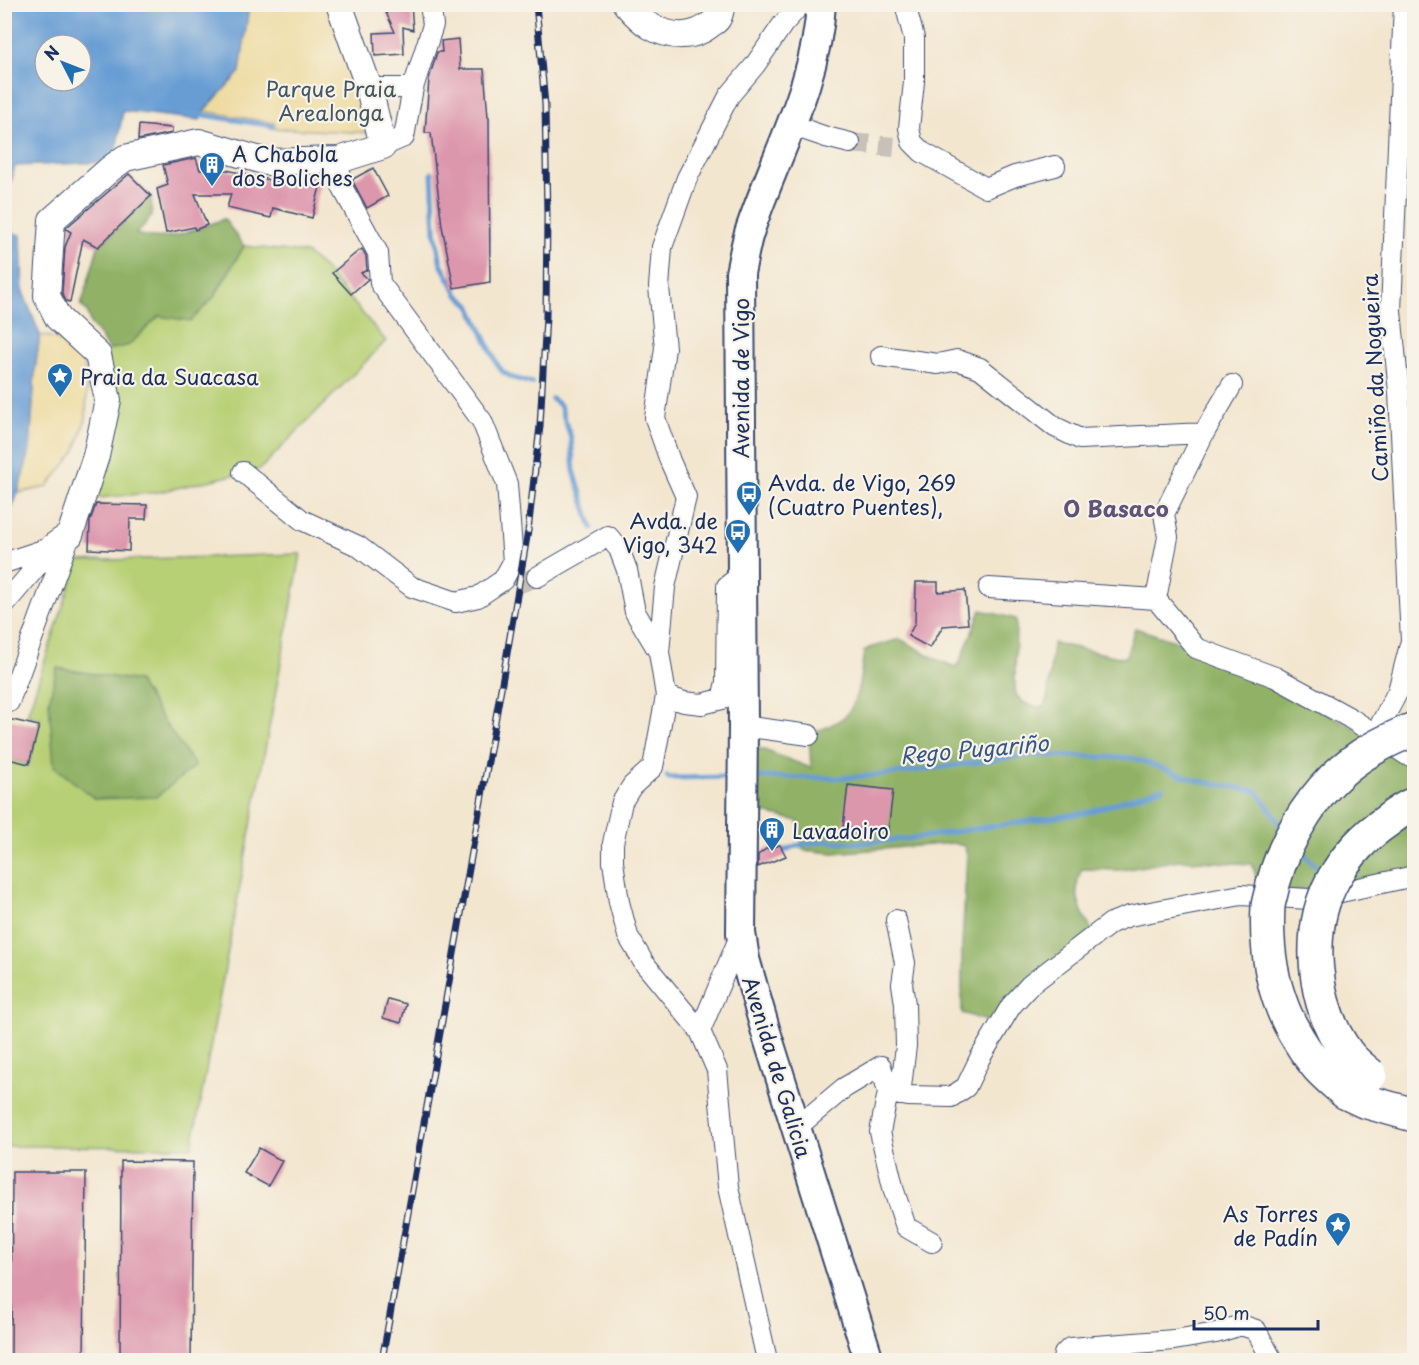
<svg xmlns="http://www.w3.org/2000/svg" width="1419" height="1365" font-family="'Playpen Sans',sans-serif">
  <rect width="100%" height="100%" fill="#f7f3e8"/>
  <filter id="ink" filterUnits="userSpaceOnUse"><feTurbulence type="fractalNoise" baseFrequency=".0167" numOctaves="2"/><feDisplacementMap in="SourceGraphic" scale="12" xChannelSelector="R" yChannelSelector="G"/><feConvolveMatrix kernelMatrix="1 2 1 2 8 2 1 2 1" color-interpolation-filters="sRGB"/></filter>
  <filter id="wash" filterUnits="userSpaceOnUse"><feTurbulence type="fractalNoise" baseFrequency=".008" numOctaves="4" result="noise"/><feDisplacementMap in="SourceGraphic" scale="24" xChannelSelector="R" yChannelSelector="G"/><feGaussianBlur stdDeviation="1.35" result="paint"/><feColorMatrix in="noise" values="0 0 0 0 0 0 0 0 0 0 0 0 0 0 0 0 0 1.4 0 .05"/><feComposite in="paint" operator="in"/></filter>
  <g filter="url(#wash)">
    <rect width="100%" height="100%" fill="#f3e6cf"/>
    <path fill="#b7d075" stroke="#69806a" stroke-width="1.5" d="M244 246 306 253 325 269 386 341 260 469 159 492 90 499 108 350 129 345 159 316 214 297Z
      M301 554 192 1147 5 1146 4 758 29 764 40 719 27 715 78 561Z"/>
    <path fill="#91b266" stroke="#567062" stroke-width="1.5" d="M151 196 152 216 136 234C169 244 193 230 224 219L244 246 214 297 191 321 159 316 129 345 108 350 101 337 91 325 87 311 81 306 98 247Z
      M981 610 1016 619 1015 690C1018 704 1031 706 1044 707L1047 701 1053 643 1119 657H1126L1135 628 1196 648 1414 757V876L1263 896 1252 864 1179 860 1122 870 1082 869C1070 892 1082 915 1095 935L999 1025 962 1013V946L967 854 964 846 953 843 833 853 803 850 798 821 752 810 756 747 811 768 809 735C821 729 836 725 846 715 859 703 861 670 864 652L869 648 900 639 936 659 955 667 960 662Z
      M57 668 138 681 160 716 195 766 156 797 95 799 54 766 49 701Z"/>
    <path fill="#eeda9e" stroke="#84847e" stroke-width="1.5" d="M249 5H332L373 133 271 128 274 123 204 111 240 72Z
      M40 335 55 338 83 359 87 381 86 418 75 452 47 487 18 493 30 449 35 370Z"/>
    <path fill="#679dd4" stroke="#416699" stroke-width="1.5" fill-rule="evenodd" d="M5 5H249L240 72 204 111 200 120 123 111 115 155 107 162 15 166 5 205ZM45 45H81V81H45Z
      M5 231 21 235 23 292 40 335 35 370 30 449 18 493 10 513 5 515Z"/>
    <g fill="none" stroke-linecap="round" stroke-linejoin="round">
      <path stroke="#679dd4" stroke-width="5" d="M197 114 273 126
        M432 173 435 231 441 264 458 295 470 305 497 364 503 372 513 378 532 383
        M552 399 560 405 571 438 574 471 592 528
        M667 776 669 778 733 777
        M752 777 842 778 900 773 1028 755 1133 758 1199 781 1257 791 1277 819 1282 829
        M1298 850 1315 865
        M783 851 795 846 826 841 861 843 917 838 960 831 1085 813 1162 788"/>
    </g>
    <g id="blocks">
      <path fill="#dd97ad" d="M382 4H411L413 30 403 27 404 54 375 56 374 33 395 32Z
        M458 39 460 69H484L488 117H489L490 282 454 288 442 226 431 133H425L429 79 437 52H442L441 41Z
        M139 125 172 128V133L138 140Z
        M196 158 200 170H227L295 186 297 176 323 175 312 218 273 208 271 218 227 208 231 194H195L207 225 195 230 194 227 166 233 157 189 168 185 163 165Z
        M373 168 388 196 367 208 353 182V179Z
        M129 174 151 196 98 247 83 239 70 302 66 301 62 293 65 247 71 232 66 229 67 227Z
        M362 249 366 256 367 270 361 273 368 279 351 294 332 273 356 253Z
        M96 504 147 505 146 519H130L129 551 89 549 90 521Z
        M916 582H938V592L965 590 968 624 943 626 930 648 908 636 915 623Z
        M4 718 39 726 29 764 4 758Z
        M848 785 893 790 888 832 843 827Z
        M780 845 786 856 758 867V855L766 849Z
        M388 999 406 1004 401 1023 383 1018Z
        M259 1148 282 1161 268 1186 244 1173Z
        M121 1161 193 1162 191 1360H120Z
        M12 1172H86L84 1360H11Z"/>
    </g>
  </g>
  <g filter="url(#ink)">
    <use href="#blocks" fill-opacity="0" stroke="#3b4a6f" stroke-width="1.5"/>
    <g fill="none" stroke-linecap="round" stroke-linejoin="round">
      <path stroke="#c8c1b8" stroke-width="20" stroke-dasharray="20 10" stroke-linecap="butt" d="M850 143 894 147
        M514 585 537 577"/>
      <defs>
        <path id="minor" d="M905 4 914 38V82L909 128 912 142 922 152 986 188 1015 176 1055 166
          M1404 4 1391 311 1399 392 1411 641 1414 652
          M369 88H413
          M791 125 826 137 850 143
          M383 146 404 137 413 88 433 25 430 4
          M881 356 938 364 957 360 980 368 1055 427 1080 439 1204 433
          M1232 385 1204 433 1164 514 1168 537 1156 599 1196 648 1275 677 1350 718 1407 755 1414 757
          M243 472 302 520 358 546 412 587 456 602 478 597 503 580 513 562 507 484 482 421 380 283 378 253 341 185 339 160
          M4 563 52 547
          M537 577 608 536 619 549 627 570 635 612 659 652 666 696 684 702 702 704 722 699 726 682 727 586 741 575
          M989 588 1156 599
          M4 605 54 546
          M659 652 665 587 686 497 670 461 655 418 665 348 659 287 662 247 687 178 729 96 755 65 783 24 801 4
          M666 696 653 767 632 786 622 802 613 843V862L619 902 628 936 644 963 700 1031
          M9 702 70 535
          M743 726 809 735
          M1375 735 1398 691 1411 641
          M896 920 905 963 902 984 905 1004 906 1046 900 1095
          M740 936 700 1031 717 1070 728 1187 767 1360
          M888 1092 880 1132 894 1191 906 1227 932 1242
          M796 1128 844 1088 881 1066 888 1092 908 1096 951 1097 966 1087 980 1058 1011 1006 1030 985 1111 923 1129 916 1241 895 1309 899 1414 876
          M1063 1360 1064 1354 1070 1348 1174 1340 1216 1333 1241 1325 1256 1330 1272 1360"/>
        <path id="tertiary" d="M626 4C633 12 641 21 650 26 670 38 693 39 711 24 714 22 717 21 718 18 720 15 721 8 722 4
          M54 546 70 535 96 456 108 400 98 355 58 318 47 296 52 220 110 169 125 158 199 142 267 162 339 160 383 146 369 88 339 4"/>
        <path id="secondary" d="M821 4C817 85 774 157 749 233 745 246 743 260 740 273L743 726 741 933 745 959 766 1032 869 1360"/>
        <path id="motorway" d="M1345 1092 1364 1101 1414 1115"/>
      </defs>
      <use href="#minor" stroke="#3b4a6f" stroke-width="22"/>
      <use href="#tertiary" stroke="#3b4a6f" stroke-width="28"/>
      <use href="#secondary" stroke="#3b4a6f" stroke-width="32"/>
      <use href="#motorway" stroke="#3b4a6f" stroke-width="36"/>
      <use href="#minor" stroke="#fff" stroke-width="20"/>
      <use href="#tertiary" stroke="#fff" stroke-width="26"/>
      <use href="#secondary" stroke="#fff" stroke-width="28"/>
      <use href="#motorway" stroke="#fff" stroke-width="33"/>
      <defs>
        <path id="rail" d="M382 1360 503 677 528 531 540 426 546 316 547 215 545 105 536 4"/>
      </defs>
      <use href="#rail" stroke="#1b2f5e" stroke-width="7"/>
      <use href="#rail" stroke="#f7f3e8" stroke-width="4.5" stroke-dasharray="14" stroke-linecap="butt"/>
      <defs>
        <path id="motorway-bridge" d="M1370 1075C1362 1068 1353 1062 1347 1053 1312 1006 1305 929 1334 878 1349 853 1364 837 1387 821 1396 814 1404 808 1414 804
          M1345 1092C1336 1084 1326 1076 1318 1067 1306 1053 1290 1027 1283 1009 1270 977 1266 941 1268 906 1269 899 1272 891 1273 884 1286 836 1316 787 1358 758 1375 746 1395 737 1414 729"/>
      </defs>
      <use href="#motorway-bridge" stroke="#3b4a6f" stroke-width="36" stroke-linecap="butt"/>
      <use href="#motorway-bridge" stroke="#fff" stroke-width="33"/>
    </g>
  </g>
  <defs>
    <symbol id="building-pin" viewBox="-11 -11 22 30"><path d="M0 17L-7.5 6A9.5 9.5 0 1 1 7.5 6Z" fill="#1f6fb2" stroke="#f7f3e8"/><path d="M-4-6H4V6H1V3H-1V6H-4ZM-2.5-4.3h1.7v1.8h-1.7ZM.8-4.3h1.7v1.8H.8ZM-2.5-1h1.7V.8h-1.7ZM.8-1h1.7V.8H.8Z" fill="#fff"/></symbol>
    <symbol id="sight-pin" viewBox="-11 -11 22 30"><path d="M0 17L-7.5 6A9.5 9.5 0 1 1 7.5 6Z" fill="#1f6fb2" stroke="#f7f3e8"/><path d="M0-6L1.8-2.2L6-1.7L2.9 1.2L3.7 5.4L0 3.3L-3.7 5.4L-2.9 1.2L-6-1.7L-1.8-2.2Z" fill="#fff"/></symbol>
    <symbol id="bus-pin" viewBox="-11 -11 22 30"><path d="M0 17L-7.5 6A9.5 9.5 0 1 1 7.5 6Z" fill="#1f6fb2" stroke="#f7f3e8"/><path d="M-5-6H5V4H4V6H2V4H-2V6H-4V4H-5ZM-3.5-4V0h7V-4ZM-3.5 1.2v1.5H-2V1.2ZM2 1.2v1.5H3.5V1.2Z" fill="#fff"/></symbol>
  </defs>
  <g fill-rule="evenodd">
    <use href="#building-pin" x="197" y="150" width="30" height="40"/>
    <use href="#sight-pin" x="45" y="361" width="30" height="40"/>
    <use href="#bus-pin" x="734" y="479" width="30" height="40"/>
    <use href="#bus-pin" x="723" y="517" width="30" height="40"/>
    <use href="#building-pin" x="757" y="815" width="30" height="40"/>
    <use href="#sight-pin" x="1323" y="1210" width="30" height="40"/>
  </g>
  <g text-anchor="middle" dominant-baseline="central" stroke-width="4.5" stroke-linejoin="round" paint-order="stroke">
    <g font-size="21" fill="#425764" stroke="#f7f3e8">
      <text x="331" y="88">Parque Praia<tspan x="331" dy="24">Arealonga</tspan></text>
    </g>
    <g font-size="21" fill="#1b2f5e" stroke="#f7f3e8" text-anchor="start">
      <text x="232" y="153">A Chabola<tspan x="232" dy="24">dos Boliches</tspan></text>
      <text x="80" y="376">Praia da Suacasa</text>
      <text x="768" y="482">Avda. de Vigo, 269<tspan x="768" dy="24">(Cuatro Puentes),</tspan></text>
      <text x="718" y="520" text-anchor="end">Avda. de<tspan x="718" dy="24">Vigo, 342</tspan></text>
      <text x="792" y="830">Lavadoiro</text>
      <text x="1318" y="1213" text-anchor="end">As Torres<tspan x="1318" dy="24">de Padín</tspan></text>
    </g>
    <g font-size="21" fill="#1b2f5e" stroke="#f7f3e8">
      <text transform="translate(740 378) rotate(-90)">Avenida de Vigo</text>
      <text transform="translate(1374 378) rotate(-93)">Camiño da Nogueira</text>
      <text transform="translate(778 1067) rotate(73)">Avenida de Galicia</text>
    </g>
    <g font-size="22" font-weight="bold" fill="#5f537a" stroke="#f7f3e8">
      <text x="1116" y="507">O Basaco</text>
    </g>
    <g font-size="22" font-style="italic" fill="#365687" stroke="#f7f3e8">
      <text transform="translate(974 748) rotate(-5)">Rego Pugariño</text>
    </g>
  </g>
  <rect width="1419" height="1365" fill="none" stroke="#f7f3e8" stroke-width="24"/>
  <g transform="translate(63 63) rotate(312)"><circle r="28" fill="#f7f3e8" stroke="#9fa5b1" stroke-width="1.5"/>
  <path d="M0-4.5L10 22L0 15L-10 22Z" fill="#1f6fb2"/>
  <text y="-9" font-size="16" font-weight="bold" text-anchor="middle" fill="#1b2f5e">N</text>
  </g>
  <path d="M1194 1320v9h124v-9" fill="none" stroke="#1b2f5e" stroke-width="3"/>
  <text x="1203" y="1320" font-size="18" fill="#1b2f5e" stroke="#f7f3e8" stroke-width="4.5" paint-order="stroke">50 m</text>
</svg>
